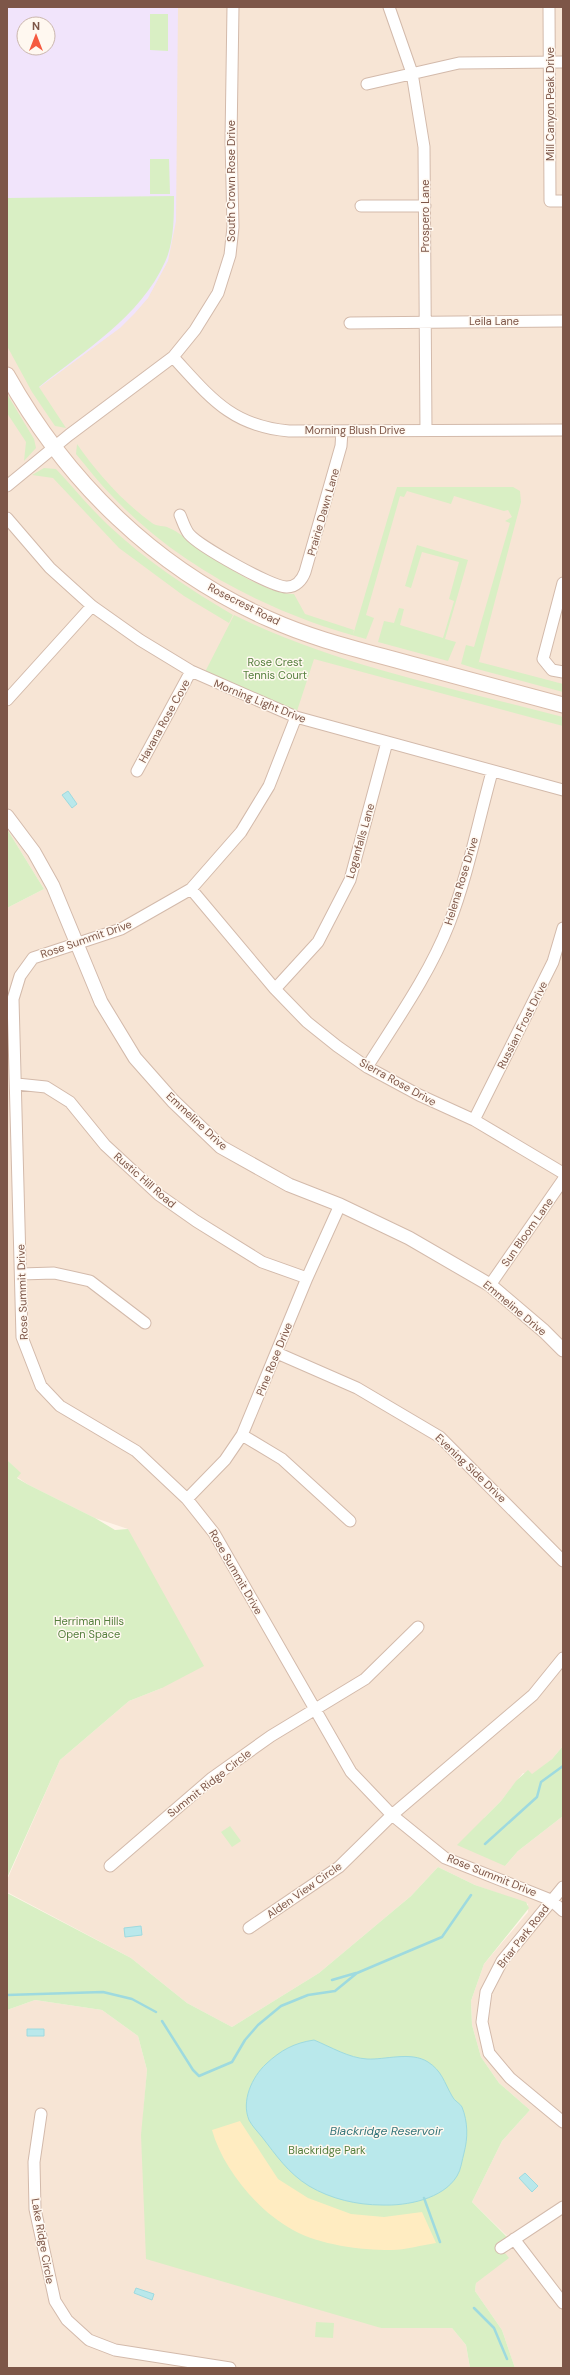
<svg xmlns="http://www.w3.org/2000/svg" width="570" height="2375" font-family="'DM Sans',sans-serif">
  <rect width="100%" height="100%" fill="#fff4e8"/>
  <path fill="#f7e5d5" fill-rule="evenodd" d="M7 7H563V1746L552 1759 532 1775 523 1773 501 1801 484 1818 505 1866 518 1851 563 1816V2368H515L502 2330 475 2291 476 2283 497 2243 507 2236 472 2202 502 2141 530 2110 499 2083 481 2057 472 2025 471 2001 484 1964 528 1912V1904L475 1885 438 1867 411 1896 319 1973 232 2027 187 2003 131 1958 7 1892V1880L60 1760 129 1701 162 1688 128 1529 95 1518 27 1484 17 1477 20 1473 7 1460V908L44 889 7 829ZM24 24H48V48H24Z
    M35 2000 102 2010 138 2036 147 2070 143 2117 381 2328H452L466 2345 470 2368H7V2010Z"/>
  <path fill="#f1e4fb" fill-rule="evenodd" d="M7 7H178L176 221 168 261 148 298 135 313 120 328 33 392 7 343ZM24 24H48V48H24Z"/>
  <path fill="#d9efc4" d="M150 14H168V51L150 50Z
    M150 159H169L170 194H150Z
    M174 196C174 217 174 243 165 262 140 317 85 350 39 387L66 428 55 426 32 392 7 346V198Z
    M7 394 34 439 36 448 24 461 26 442 7 413Z
    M77 444C97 473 123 502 152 523 157 527 164 525 169 528 178 531 187 540 194 545 217 561 266 595 294 594L305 614 354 630 353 635 397 487H513L520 491 521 502 477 669 461 664 466 645 474 647 510 523 505 521 512 517 508 510 504 511 454 496 451 504 407 491 404 497 400 496 366 615 374 618 366 639C272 614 179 567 112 496 99 483 88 468 76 454Z
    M44 468 56 469C73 487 89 507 108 525 145 560 189 589 233 615L229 623 184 596 119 548 53 478 32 475Z
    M417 545 468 560 445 639 456 642 448 661 378 642 384 621 394 623 399 608 404 609 400 625 443 638 454 601 449 599 459 562 422 552 411 588 405 586Z
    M234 615C337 666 453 688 563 717V726L314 659 315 656 297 711 205 672Z
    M479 662 563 684V692L477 669Z
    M7 829 44 889 7 908Z
    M7 1460 21 1473 17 1478 27 1484 95 1518 115 1530 128 1529 204 1666 162 1688 129 1701 60 1760 7 1878Z
    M563 1746V1816L518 1851 505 1866 457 1845 501 1801 516 1781 528 1770 532 1774 552 1759Z
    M230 1826 241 1841 232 1847 221 1832Z
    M438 1867 475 1885 526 1902 529 1908 484 1964 471 2001 472 2025 481 2057 499 2083 530 2110 502 2141 472 2202 507 2237 497 2243 509 2258 476 2283 475 2291 502 2330 515 2368H470L466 2345 452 2328H381L146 2259 141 2135 147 2070 138 2036 102 2010 35 2000 7 2010V1893L131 1958 187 2003 232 2027 319 1973 411 1896Z
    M316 2322 334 2323 333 2338 315 2337Z"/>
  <path fill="#ffecc1" d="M240 2121 278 2179 308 2198 351 2214 384 2217 422 2212 436 2243C422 2245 406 2250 391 2250 360 2250 320 2245 293 2230 257 2210 223 2169 212 2130Z"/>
  <path fill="#b9e8eb" stroke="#9edadf" d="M68 791 77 804 72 808 62 795Z
    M141 1926 142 1935 125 1937 124 1928Z
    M27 2029H44V2036H27Z
    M314 2040C331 2047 349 2058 367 2059 385 2060 411 2051 428 2062 442 2071 444 2082 452 2096 454 2101 460 2103 462 2107 468 2122 468 2138 464 2153 462 2160 461 2170 457 2176 443 2199 407 2206 382 2205 357 2205 331 2199 309 2186 288 2173 276 2155 262 2137 258 2132 252 2126 249 2120 241 2101 252 2077 266 2064 281 2050 294 2043 314 2040Z
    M525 2173 538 2186 532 2192 519 2178Z
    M136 2288 154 2294 152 2300 134 2293Z"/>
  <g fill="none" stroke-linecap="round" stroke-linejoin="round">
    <path stroke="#9edadf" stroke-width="2.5" d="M485 1844 537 1797 541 1782 563 1766
      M332 1980 356 1973
      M7 1995 103 1992 132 1999 156 2012
      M162 2021 193 2070 199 2076 232 2062 245 2040 258 2025 281 2006 308 1995 335 1991 357 1973 442 1937 471 1895
      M424 2198 440 2242
      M474 2308 494 2328 507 2359"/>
    <defs>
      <path id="minor" d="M389 7 412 73 424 147 426 430
        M549 7 550 201H563
        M367 84 459 63 563 62
        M361 206H425
        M350 323 563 321
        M173 357C210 397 231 426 289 431L563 430
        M7 486 69 435 173 357 195 330 218 293 230 255 233 227 231 140 233 7
        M180 515C183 522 185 529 189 534 199 546 273 588 287 587 296 587 302 580 305 572L341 446 342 431
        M7 518 50 568 92 606 140 640 191 671 296 717 563 790
        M563 583 543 659 552 670 563 672
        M7 700 92 606
        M296 717 269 786 241 832 191 889 121 929 33 958 20 976 13 999 22 1337 41 1386 60 1406 136 1451 187 1499 214 1533 351 1772 392 1815 445 1858 551 1900 563 1911
        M137 771 191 671
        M191 889 275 989 307 1022 337 1046 367 1067 419 1095 474 1120 563 1173
        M275 989 318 942 350 880 387 742
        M367 1067C396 1021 429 975 449 924 468 875 478 822 492 772
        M17 1084 46 1087 70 1102 105 1145 159 1195 196 1221 262 1262 307 1278
        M474 1120 553 962 563 928
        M21 1274 54 1273 90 1281 145 1323
        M490 1285 563 1180
        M277 1353 357 1388 440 1437 563 1561
        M242 1435 282 1459 350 1521
        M187 1499 225 1460 242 1435 307 1278 340 1205
        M110 1866 212 1778 271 1736 365 1679 418 1627
        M563 1887 502 1961 486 1992 482 2022 489 2053 510 2078 563 2122
        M249 1928 339 1867 392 1815 533 1695 563 1658
        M41 2114 34 2162 35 2209 55 2301 67 2320 89 2340 115 2350 230 2368
        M514 2239 563 2303
        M501 2248 563 2207"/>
      <path id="tertiary" d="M7 816 34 852 53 886 101 1002 135 1058 173 1101 221 1147 289 1185 340 1205 409 1238 490 1285 544 1331 563 1350"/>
      <path id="secondary" d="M7 375C67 482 156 569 269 619 313 639 360 650 407 663 459 677 511 691 563 705"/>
    </defs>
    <use href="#minor" stroke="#d3baab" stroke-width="13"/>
    <use href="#tertiary" stroke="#d3baab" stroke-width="15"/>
    <use href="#secondary" stroke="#d9bcab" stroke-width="17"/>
    <use href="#minor" stroke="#fff" stroke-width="11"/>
    <use href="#tertiary" stroke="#fff" stroke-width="13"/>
    <use href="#secondary" stroke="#fff" stroke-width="15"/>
  </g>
  <g text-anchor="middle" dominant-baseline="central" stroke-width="3" stroke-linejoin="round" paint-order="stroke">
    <g font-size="11" fill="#7d5648" stroke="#fff8f0">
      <text transform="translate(550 104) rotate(-90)">Mill Canyon Peak Drive</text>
      <text transform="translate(231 181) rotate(-90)">South Crown Rose Drive</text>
      <text transform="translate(425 216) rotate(-90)">Prospero Lane</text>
      <text x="494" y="321">Leila Lane</text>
      <text x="355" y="430">Morning Blush Drive</text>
      <text transform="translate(323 512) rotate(-74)">Prairie Dawn Lane</text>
      <text transform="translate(244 604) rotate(27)">Rosecrest Road</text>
      <text transform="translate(260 701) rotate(22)">Morning Light Drive</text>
      <text transform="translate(164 721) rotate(-61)">Havana Rose Cove</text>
      <text transform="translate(360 841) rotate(-74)">Loganfalls Lane</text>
      <text transform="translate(461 881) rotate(-73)">Helena Rose Drive</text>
      <text transform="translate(86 939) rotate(-19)">Rose Summit Drive</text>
      <text transform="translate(522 1025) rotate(-63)">Russian Frost Drive</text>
      <text transform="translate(398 1082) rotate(29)">Sierra Rose Drive</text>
      <text transform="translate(197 1121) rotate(43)">Emmeline Drive</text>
      <text transform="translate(145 1180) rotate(41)">Rustic Hill Road</text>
      <text transform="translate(527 1232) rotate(-55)">Sun Bloom Lane</text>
      <text transform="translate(22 1292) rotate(-92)">Rose Summit Drive</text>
      <text transform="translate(515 1308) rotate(40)">Emmeline Drive</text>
      <text transform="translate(274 1359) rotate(-68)">Pine Rose Drive</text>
      <text transform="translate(471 1468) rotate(44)">Evening Side Drive</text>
      <text transform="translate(236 1572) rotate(60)">Rose Summit Drive</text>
      <text transform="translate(209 1783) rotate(-38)">Summit Ridge Circle</text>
      <text transform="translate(492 1875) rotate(22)">Rose Summit Drive</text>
      <text transform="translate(304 1890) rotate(-35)">Alden View Circle</text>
      <text transform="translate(523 1936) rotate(-52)">Briar Park Road</text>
      <text transform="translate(43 2241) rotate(80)">Lake Ridge Circle</text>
    </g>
    <g font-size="11" fill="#547e3c" stroke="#fff8f0">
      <text x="275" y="662">Rose Crest<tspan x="275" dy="13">Tennis Court</tspan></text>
      <text x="89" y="1621">Herriman Hills<tspan x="89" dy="13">Open Space</tspan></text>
      <text x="327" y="2150">Blackridge Park</text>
    </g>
    <g font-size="12" font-style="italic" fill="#36767b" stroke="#fff8f0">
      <text x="386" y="2131">Blackridge Reservoir</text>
    </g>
  </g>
  <rect width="570" height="2375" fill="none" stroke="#7d5648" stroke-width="16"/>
  <g transform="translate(36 36)"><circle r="19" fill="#fff8f0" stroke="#cbb7ad"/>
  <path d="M0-3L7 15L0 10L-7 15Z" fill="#f55a40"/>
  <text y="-6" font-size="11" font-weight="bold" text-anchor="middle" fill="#7d5648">N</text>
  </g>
</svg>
